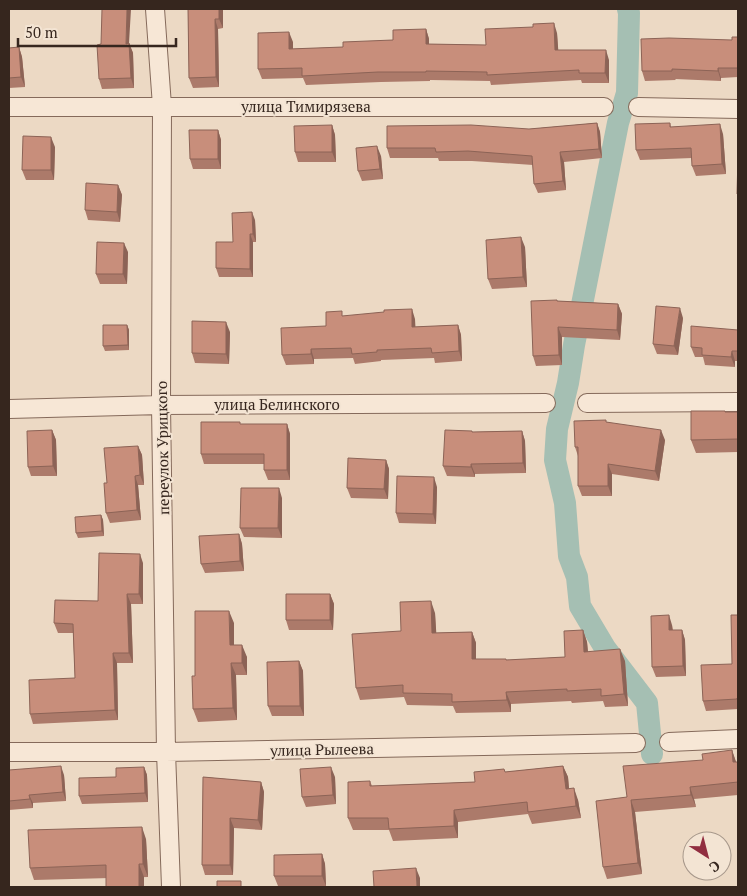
<svg xmlns="http://www.w3.org/2000/svg" width="747" height="896" font-family="'PT Serif',serif">
  <rect width="100%" height="100%" fill="#ecd9c4"/>
  <g fill="none" stroke-linecap="round" stroke-linejoin="round">
    <path stroke="#a5bfb3" stroke-width="22" d="M628 9 629 13 627 93 618 123 574 345 568 383 557 429 555 460 565 503 569 556 577 577 580 606 605 648 647 703 652 754"/>
    <defs>
      <path id="minor" d="M155 9 162 106 161 405 166 752 171 887
        M9 107H604
        M638 107 738 109
        M587 403 738 402
        M9 409 161 405 546 403
        M669 742 738 739
        M9 752H166L636 743"/>
    </defs>
    <use href="#minor" stroke="#856a5b" stroke-width="20"/>
    <use href="#minor" stroke="#f7e7d6" stroke-width="18"/>
  </g>
  <path fill="#ac7a6a" d="M188 9H223V28L218 29 219 87 193 88 189 78Z
    M426 29 429 39V44L486 45 557 33 558 50 609 60V83H582L581 80 491 85 490 81 430 80V81L381 82 306 85 303 78 262 79 258 69 293 42V49L343 47 393 40Z
    M738 37V77L721 78V81L675 79 676 80 645 81 642 71 732 40Z
    M129 43 133 53 134 88 102 89 99 79Z
    M19 47 22 57 25 87 9 88V48Z
    M597 123 600 132 602 158 564 162 566 190 538 193 534 184 533 165 472 161H439L438 158H390L387 148 529 129Z
    M670 123 671 127 723 134 726 174 696 176 692 166V158L640 160 636 150Z
    M332 125 335 135 336 162H298L295 152Z
    M218 130 221 140V169H193L190 159Z
    M55 147 54 180H26L22 170Z
    M381 156 383 179 362 181 358 171Z
    M118 185 122 195 120 222 88 220 85 210Z
    M255 220 256 242H253V277H219L216 268 233 242Z
    M525 247 527 287 492 289 488 279Z
    M128 252 127 284H100L96 274Z
    M558 301 618 304 622 314 620 340 562 337V365L536 366 533 356Z
    M344 316 415 319V327L458 325 461 335 462 361 435 363 434 358 381 360V361L355 364 353 358 314 359V364L286 365 282 355Z
    M683 318 678 355 657 354 653 344Z
    M127 325 129 330V350L105 351 103 346Z
    M738 330V361H735V367L705 365 703 357H695L691 347Z
    M230 332 229 364 195 363 192 353Z
    M725 412H738V452L696 453 691 440Z
    M607 422 665 440 659 481 612 474V496H582L578 486V456L575 447Z
    M241 424H287L290 434V480H268L264 470V464H204L201 454Z
    M52 430 56 440 57 476H31L28 467Z
    M522 431 525 441 526 473 475 474V477L447 476 443 466 473 432Z
    M138 446 142 455 144 485H138L141 520 110 523 106 513 107 483Z
    M386 460 389 469 388 499 351 498 347 488Z
    M437 487 436 524 399 523 396 513Z
    M282 498V538L244 537 240 528Z
    M101 515 103 520 104 536 78 538 76 533Z
    M239 534 242 544 244 571 205 573 201 564Z
    M143 563V604H131L133 663H117L118 720 33 724 30 714 75 678 73 633H58L54 623 98 601Z
    M330 594 334 604 333 630H289L286 620Z
    M435 613 436 633 472 632 476 643V659L506 660 565 657 583 630 587 642 588 652 625 661 628 706 605 707 603 701 572 703 571 701 511 704V712L456 713 453 706 407 705 404 697 360 700 356 688 401 631Z
    M738 615V709L706 711 703 701 732 664Z
    M234 623V645L247 657V675H236L237 720 198 722 193 709 195 676Z
    M672 625 673 630H682L685 640 686 676 656 677 652 667Z
    M299 661 303 671 304 716H272L268 706Z
    M732 750 736 762H738V795L694 799 696 807 635 812 642 874 607 879 603 867 627 797 703 760Z
    M563 766 568 777 569 789 578 800 581 818 532 824 528 814 458 822V838L393 841 389 830H353L348 818 370 781 372 786 475 782 505 772Z
    M144 767 147 775 148 802 82 804 79 796 116 777Z
    M9 770 64 775 66 801 33 803V808L9 810Z
    M203 777 261 782 264 792 262 830 234 828 233 875H205L202 865Z
    M335 777 336 804 306 807 302 797Z
    M146 839 148 877 34 880 30 868Z
    M322 854 325 864 326 886H278L274 876Z"/>
  <path fill="#8c6356" d="M127 9H131L129 43 133 53 134 88 131 78 126 44Z
    M219 9H223V28L219 19Z
    M215 19 218 29 219 87 216 77Z
    M554 23 557 33 559 60 555 50Z
    M426 29 429 39V54L426 44Z
    M289 32 293 42V59L289 49Z
    M19 47 22 57 25 87 21 77Z
    M606 50 609 60V83L605 73Z
    M718 68 721 78V81L718 71Z
    M597 123 600 132 602 158 599 149Z
    M720 124 723 134 726 174 722 164Z
    M332 125 335 135 336 162 332 152Z
    M218 130 221 140V169L218 159Z
    M51 137 55 147 54 180 51 170Z
    M377 146 381 156 383 179 380 169Z
    M560 152 564 162 566 190 563 181Z
    M118 185 122 195 120 222 117 212Z
    M252 212 255 220 256 242 253 234Z
    M250 234 253 242V277L250 269Z
    M521 237 525 247 527 287 523 277Z
    M124 243 128 252 127 284 123 274Z
    M618 304 622 314 620 340 617 330Z
    M680 308 683 318 678 355 674 346Z
    M412 309 415 319 416 337 412 327Z
    M226 322 230 332 229 364 226 354Z
    M127 325 129 330V350L128 345Z
    M458 325 461 335 462 361 459 351Z
    M558 327 562 337V365L559 355Z
    M311 349 314 359V364L311 354Z
    M732 351 735 361V367L731 357Z
    M287 424 290 434V480L287 470Z
    M52 430 56 440 57 476 53 466Z
    M661 430 665 440 659 481 655 471Z
    M522 431 525 441 526 473 523 463Z
    M138 446 142 455 144 485 140 475Z
    M386 460 389 469 388 499 384 489Z
    M471 464 475 474V477L471 467Z
    M608 464 612 474V496L608 486Z
    M135 476 138 485 141 520 137 510Z
    M434 477 437 487 436 524 433 514Z
    M279 488 282 498V538L278 528Z
    M101 515 103 520 104 536 102 531Z
    M239 534 242 544 244 571 240 561Z
    M140 554 143 563V604L139 594Z
    M127 594 131 604 133 663 129 653Z
    M330 594 334 604 333 630 330 620Z
    M431 601 435 613 437 644 432 633Z
    M229 611 234 623V658L230 645Z
    M669 615 672 625 673 640 669 630Z
    M583 630 587 642 589 664 584 652Z
    M682 630 685 640 686 676 683 666Z
    M472 632 476 643V671L472 659Z
    M242 645 247 657V675L242 663Z
    M620 649 625 661 628 706 624 694Z
    M113 653 117 663 118 720 115 710Z
    M299 661 303 671 304 716 300 706Z
    M231 663 236 675 237 720 233 708Z
    M506 692 511 704V712L507 700Z
    M732 750 736 762H733Z
    M61 766 64 775 66 801 63 792Z
    M563 766 568 777 570 801 566 789Z
    M144 767 147 775 148 802 145 793Z
    M331 767 335 777 336 804 333 795Z
    M261 782 264 792 262 830 258 820Z
    M690 787 694 799 696 807 691 795Z
    M574 788 578 800 581 818 576 806Z
    M29 795 33 803V808L30 799Z
    M631 800 635 812 642 874 638 863Z
    M454 810 458 822V838L454 826Z
    M230 818 234 828 233 875 230 865Z
    M142 827 146 839 148 877 143 864Z
    M322 854 325 864 326 886 322 876Z
    M139 864 144 877V887H139Z
    M416 868 420 878V887H417Z"/>
  <path fill="#c88e7b" stroke="#8c6356" d="M102 9H127L126 44 129 43 131 78 99 79 97 45 101 44Z
    M188 9H219V19H215L216 77 189 78Z
    M554 23 555 50H606L605 73H579V70L487 75V72L426 71V72H378L302 76V68L258 69V33L289 32V49L343 47V42L393 40V30L426 29V44L486 45 485 29 533 27V24Z
    M732 37H738V68H718V71L672 69V71H642L641 39 669 38 732 40Z
    M19 47 21 77 9 78V48Z
    M597 123 599 149 560 152 563 181 534 184 532 156 468 151 436 152 435 148H387V126L471 125 529 129Z
    M670 123V127L720 124 722 164 692 166 691 148 636 150 635 124Z
    M332 125V152H295L294 126Z
    M189 130H218V159H190Z
    M23 136 51 137V170H22Z
    M377 146 380 169 358 171 356 148Z
    M738 156V194H737Z
    M86 183 118 185 117 212 85 210Z
    M252 212 253 234H250V269L216 268V242H233L232 213Z
    M521 237 523 277 488 279 486 240Z
    M97 242 124 243 123 274H96Z
    M557 300V301L618 304 617 330 558 327 559 355 533 356 531 301Z
    M656 306 680 308 674 346 653 344Z
    M412 309V327L458 325 459 351 432 353 431 348 377 350V352L352 354 351 348 311 349V354L282 355 281 328 326 326V312L342 311V316L384 312V310Z
    M192 321 226 322V354L192 353Z
    M103 325H127L128 345 103 346Z
    M691 326 738 330V351H732L731 357 702 355V348L691 347Z
    M691 411H725V412H738V439L691 440Z
    M606 420V422L661 430 655 471 608 464V486H578V447H575L574 421Z
    M201 422H240V424H287V470H264V454H201Z
    M52 430 53 466 28 467 27 431Z
    M445 430 472 431V432L522 431 523 463 471 464V467L443 466Z
    M138 446 140 475 135 476 137 510 106 513 104 483H107L104 448Z
    M348 458 386 460 384 489 347 488Z
    M397 476 434 477 433 514 396 513Z
    M241 488H279L278 528H240Z
    M101 515 102 531 76 533 75 517Z
    M239 534 240 561 201 564 199 536Z
    M99 553 140 554 139 594H127L129 653H113L115 710 30 714 29 680 75 678 73 624 54 623 55 600 98 601Z
    M286 594H330V620H286Z
    M431 601 432 633 472 632V659H506V660L565 657 564 631 583 630 584 652 620 649 624 694 601 696V689L567 691V689L506 692 507 700 452 702V694L403 693V685L356 688 352 634 401 631 400 602Z
    M195 611H229L230 645H242V663H231L233 708 193 709 192 676H195Z
    M669 615V630H682L683 666 652 667 651 616Z
    M731 615H738V698H737V699L703 701 701 665 732 664Z
    M299 661 300 706H268L267 662Z
    M732 750 733 762H738V782L690 787 691 795 631 800 638 863 603 867 596 801 627 797 623 766 703 760 702 754Z
    M61 766 63 792 29 795 30 799 9 801V770Z
    M563 766 566 789 574 788 576 806 528 812 527 802 454 810V826L389 829 388 818H348V782L370 781V786L475 782 474 772 504 769 505 772Z
    M144 767 145 793 79 796V778L116 777V768Z
    M331 767 333 795 302 797 300 769Z
    M203 777 261 782 258 820 230 818V865H202Z
    M142 827 143 864H139V887H106V865L30 868 28 830Z
    M322 854V876H274V855Z
    M416 868 417 887H374L373 871Z
    M217 881H241V887H217Z"/>
  <g text-anchor="middle" dominant-baseline="central" stroke-width="4" stroke-linejoin="round" paint-order="stroke">
    <g font-size="15" fill="#36261e" stroke="#f3e4d3">
      <text x="306" y="106">улица Тимирязева</text>
      <text x="277" y="404">улица Белинского</text>
      <text transform="translate(162 448) rotate(-91)">переулок Урицкого</text>
      <text transform="translate(322 749) rotate(-1)">улица Рылеева</text>
    </g>
  </g>
  <rect width="747" height="896" fill="none" stroke="#36261e" stroke-width="20"/>
  <g transform="translate(707 856) rotate(144)"><circle r="24" fill="#f3e4d3" stroke="#a7988b"/>
  <path d="M0-4L9 19L0 12L-9 19Z" fill="#912e40"/>
  <text y="-8" font-size="14" font-weight="bold" text-anchor="middle" fill="#36261e">С</text>
  </g>
  <path d="M18 38v8h158v-8" fill="none" stroke="#36261e" stroke-width="2.5"/>
  <text x="25" y="38" font-size="15" fill="#36261e" stroke="#f3e4d3" stroke-width="4" paint-order="stroke">50 m</text>
</svg>
